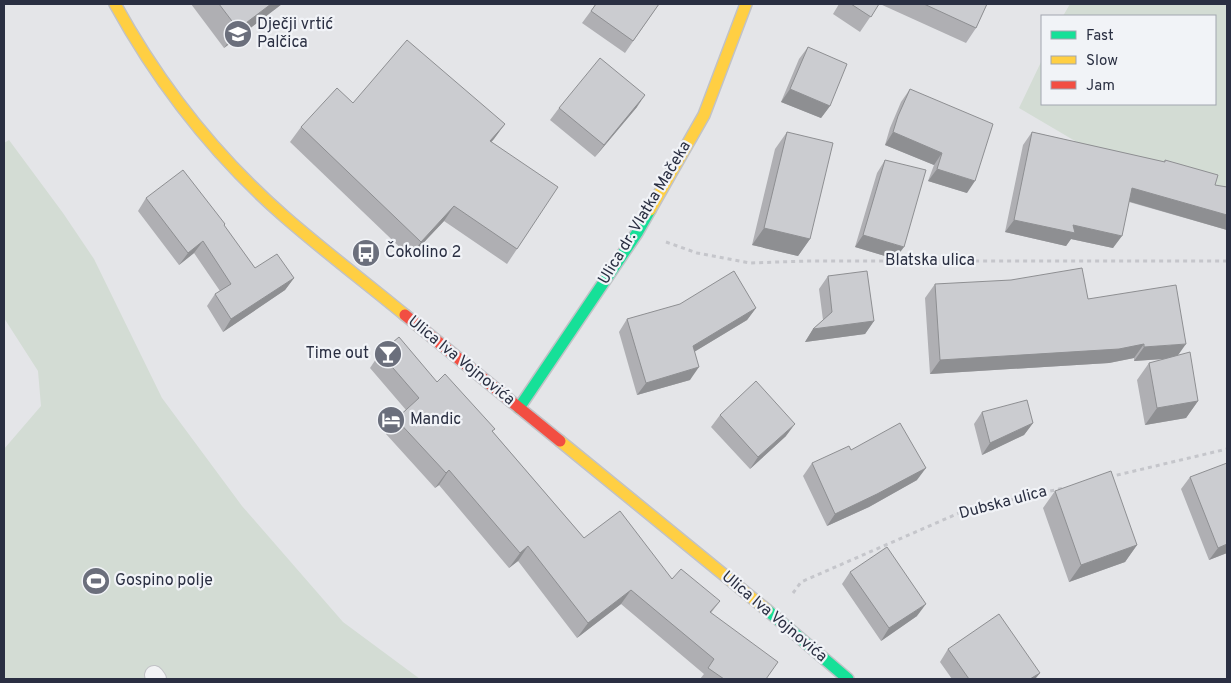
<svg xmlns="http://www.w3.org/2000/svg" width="1231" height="683" font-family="Overpass,sans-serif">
  <rect width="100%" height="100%" fill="#e4e5e8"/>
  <path fill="#d3dcd4" d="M1070 4H1227V188L1087 148 1019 108 1042 60V104H1215V16H1063Z
    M9 140 63 213 94 259 162 398 242 506 343 622 420 679H4V449L41 406 38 371 4 318V143Z"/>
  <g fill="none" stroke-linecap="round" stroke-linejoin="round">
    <defs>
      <path id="lane" d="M154 675 157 679"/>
      <path id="fast" d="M519 408 637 233 650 210
        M767 610 848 679"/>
      <path id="slow" d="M115 4C159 84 215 156 285 217 324 251 365 282 405 315
        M650 210 704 115 746 4
        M560 441 767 610"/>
      <path id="jam" d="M405 315 560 441"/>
    </defs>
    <use href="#lane" stroke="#c1c2c6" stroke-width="20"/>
    <use href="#fast" stroke="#c1c2c6" stroke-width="14"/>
    <use href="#slow" stroke="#c1c2c6" stroke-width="14"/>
    <use href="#jam" stroke="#c1c2c6" stroke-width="14"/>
    <path stroke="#c5c6cb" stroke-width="3" stroke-dasharray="4 4" stroke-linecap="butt" d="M666 242 697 253 750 263 807 261H1227
      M1109 477 1227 449
      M793 593 801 582 966 510 1064 488"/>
    <use href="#lane" stroke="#f2f3f5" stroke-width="18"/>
    <use href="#fast" stroke="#16e098" stroke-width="11"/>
    <use href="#slow" stroke="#ffcf43" stroke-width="11"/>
    <use href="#jam" stroke="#f24e42" stroke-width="11"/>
  </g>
  <path fill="#afafb3" d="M191 4H282L224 48Z
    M596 4H659L625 53 582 23Z
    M839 4H879L860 32 833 14Z
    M880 4H987L976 28 966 43Z
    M808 47 830 106 821 118 781 102 799 59Z
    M910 89 967 193 928 181 934 165 885 145 890 128 901 102Z
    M353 103 505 124 491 142 517 249 507 264 444 221 410 257 290 142 301 127Z
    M637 107 595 157 550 120 559 108Z
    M787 132 810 239 798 256 752 245 775 149Z
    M1032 132 1164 162 1165 160 1215 185 1227 230 1129 202 1113 248 1071 239 1066 246 1005 232 1023 145Z
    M885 160 895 259 855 247 877 173Z
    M146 198 224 226 255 268 294 278 285 290 223 332 207 306 215 294 220 291 194 253 179 265 138 211Z
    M828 276 874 321 865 334 805 342 813 329 823 320 819 289Z
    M935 284 1088 299 1178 356 1198 401 1186 418 1145 425 1137 380 1149 363 1165 359 1134 361V358L1109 363 930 374 925 298Z
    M756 308 747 320 694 352 690 380 637 395 619 332 627 319Z
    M380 353 437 382 493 432 584 538 720 601 711 613 766 679H700L704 674 621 604 577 638 518 561 509 568 439 485 435 488 386 434 396 419 406 410 370 368Z
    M982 412 1033 423 1024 435 982 455 974 424Z
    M720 415 786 436 750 469 711 427Z
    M851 450 917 480 869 507 827 526 803 476 812 463Z
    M1190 477 1227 553 1209 560 1181 489Z
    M1055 491 1137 545 1125 562 1069 582 1043 508Z
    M850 572 917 616 881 641 842 584Z
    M948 649 1040 673 1035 679H952L940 662Z"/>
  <path fill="#8e8f92" d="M271 4H282L224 48 238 29Z
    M790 89 830 106 821 118 781 102Z
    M645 95 637 107 595 157 604 145Z
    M505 124 494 139 479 156 490 141Z
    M893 132 942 153 934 165 885 145Z
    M937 169 975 181 967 193 928 181Z
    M1132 188 1227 215V230L1124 200Z
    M454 206 444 221 410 257 421 242Z
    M1014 220 1073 225 1122 236 1113 248 1071 239 1066 246 1005 232Z
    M764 228 810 239 798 256 752 245Z
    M863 235 904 247 895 259 855 247Z
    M203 241 194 253 179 265 188 253Z
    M294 278 285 290 223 332 231 319Z
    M756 308 747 320 684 358 693 346Z
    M874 321 865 334 805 342 813 329Z
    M1144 344 1134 358 1109 363 930 374 940 360Z
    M1186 344 1176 358 1134 361 1144 347Z
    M699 367 690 380 637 395 646 383Z
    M1198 401 1186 418 1145 425 1157 408Z
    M1033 423 1024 435 982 455 990 443Z
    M795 424 786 436 750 469 758 457Z
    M926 468 917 480 869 507 827 526 835 514Z
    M449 470 439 485 435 488 446 473Z
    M1227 544V553L1209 560 1218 548Z
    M1137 545 1125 562 1069 582 1081 565Z
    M528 546 518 561 509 568 520 553Z
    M631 590 621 604 577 638 588 623Z
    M926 604 917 616 881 641 889 628Z
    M1040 673 1035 679H1030Z"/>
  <path fill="#cbccd0" stroke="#8e8f92" d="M219 4H271L238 29Z
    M596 4H659L633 41 591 11Z
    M851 4H879L871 17Z
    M924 4H987L976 28Z
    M407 40 505 124 490 141 558 187 517 249 454 206 421 242 301 127 337 88 353 103Z
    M808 47 847 64 830 106 790 89Z
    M600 58 645 95 604 145 559 108Z
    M910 89 993 124 975 181 937 169 942 153 893 132 898 116Z
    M787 132 833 143 810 239 764 228Z
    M1032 132 1165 162V160L1218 175 1215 185 1227 187V215L1132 188 1122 236 1073 225 1075 233 1014 220Z
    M885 160 926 170 904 247 863 235Z
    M183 170 225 224 224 225 255 268 277 254 294 278 231 319 215 294 231 284 203 241 188 253 146 198Z
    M1082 268 1088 299 1176 285 1186 344 1144 347V344L1119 349 940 360 935 284 1011 280Z
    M734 271 756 308 693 346 699 367 646 383 627 319 680 304Z
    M867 271 874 321 813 329 832 312 828 276Z
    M399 337 437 382 445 374 495 429 492 431 584 538 620 511 672 579 681 569 720 601 710 612 778 662 766 679H724L708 668 714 659 631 590 588 623 528 546 520 553 449 470 446 473 396 419 419 398 380 353Z
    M1190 352 1198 401 1157 408 1149 363Z
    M756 381 795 424 758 457 720 415Z
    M1027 400 1033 423 990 443 982 412Z
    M900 423 926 468 877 494 835 514 812 463 849 446 851 450Z
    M1227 463V544L1218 548 1190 477Z
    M1111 471 1137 545 1081 565 1055 491Z
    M887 547 926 604 889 628 850 572Z
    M999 614 1040 673 1030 679H969L948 649Z"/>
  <defs>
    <symbol id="school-disc" viewBox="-11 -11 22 22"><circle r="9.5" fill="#6b6f7c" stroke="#f1f3f7"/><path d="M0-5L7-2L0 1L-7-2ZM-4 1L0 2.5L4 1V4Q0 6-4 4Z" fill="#fff"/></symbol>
    <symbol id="bus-disc" viewBox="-11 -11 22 22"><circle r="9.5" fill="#6b6f7c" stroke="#f1f3f7"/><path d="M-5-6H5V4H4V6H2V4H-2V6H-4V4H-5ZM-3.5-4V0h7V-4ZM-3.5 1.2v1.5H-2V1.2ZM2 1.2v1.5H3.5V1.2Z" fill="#fff"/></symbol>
    <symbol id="bar-disc" viewBox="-11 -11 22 22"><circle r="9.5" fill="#6b6f7c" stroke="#f1f3f7"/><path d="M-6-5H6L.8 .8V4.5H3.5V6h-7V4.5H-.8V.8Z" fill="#fff"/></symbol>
    <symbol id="hotel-disc" viewBox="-11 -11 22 22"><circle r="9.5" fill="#6b6f7c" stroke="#f1f3f7"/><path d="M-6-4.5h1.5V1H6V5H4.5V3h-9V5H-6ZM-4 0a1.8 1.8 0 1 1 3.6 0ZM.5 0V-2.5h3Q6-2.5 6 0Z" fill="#fff"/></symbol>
    <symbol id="stadium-disc" viewBox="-11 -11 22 22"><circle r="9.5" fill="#6b6f7c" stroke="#f1f3f7"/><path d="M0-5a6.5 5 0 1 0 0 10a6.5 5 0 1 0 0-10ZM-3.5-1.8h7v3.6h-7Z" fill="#fff"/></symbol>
  </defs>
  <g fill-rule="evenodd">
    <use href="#school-disc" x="222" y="18" width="32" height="32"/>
    <use href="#bus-disc" x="350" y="237" width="32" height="32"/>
    <use href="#bar-disc" x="372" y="338" width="32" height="32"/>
    <use href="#hotel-disc" x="375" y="404" width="32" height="32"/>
    <use href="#stadium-disc" x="80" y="565" width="32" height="32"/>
  </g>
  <g text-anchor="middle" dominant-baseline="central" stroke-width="4.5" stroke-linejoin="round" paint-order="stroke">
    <g font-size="16" fill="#2a2f42" stroke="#f1f3f7" text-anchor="start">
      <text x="257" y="25">Dječji vrtić<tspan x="257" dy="18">Palčica</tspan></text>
      <text x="385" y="253">Čokolino 2</text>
      <text x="369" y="354" text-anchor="end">Time out</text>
      <text x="410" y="420">Mandic</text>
      <text x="115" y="581">Gospino polje</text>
    </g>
    <g font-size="16" fill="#2a2f42" stroke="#f1f3f7">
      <text transform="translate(645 213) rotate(-59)">Ulica dr. Vlatka Mačeka</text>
      <text x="930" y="261">Blatska ulica</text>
      <text transform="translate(461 361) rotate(39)">Ulica Iva Vojnovića</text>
      <text transform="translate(1003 503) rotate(-15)">Dubska ulica</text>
      <text transform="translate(774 617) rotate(40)">Ulica Iva Vojnovića</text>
    </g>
  </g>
  <rect width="1231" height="683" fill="none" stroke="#2a2f42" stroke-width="10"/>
  <rect x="1041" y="15" width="175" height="90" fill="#f1f3f7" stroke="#a1a5af"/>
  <rect x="1051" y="31" width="25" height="8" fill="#16e098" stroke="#a1a5af"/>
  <text x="1086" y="40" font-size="15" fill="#2a2f42">Fast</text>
  <rect x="1051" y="56" width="25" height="8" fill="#ffcf43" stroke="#a1a5af"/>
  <text x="1086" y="65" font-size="15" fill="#2a2f42">Slow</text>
  <rect x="1051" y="81" width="25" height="8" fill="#f24e42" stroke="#a1a5af"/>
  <text x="1086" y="90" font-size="15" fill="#2a2f42">Jam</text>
</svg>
